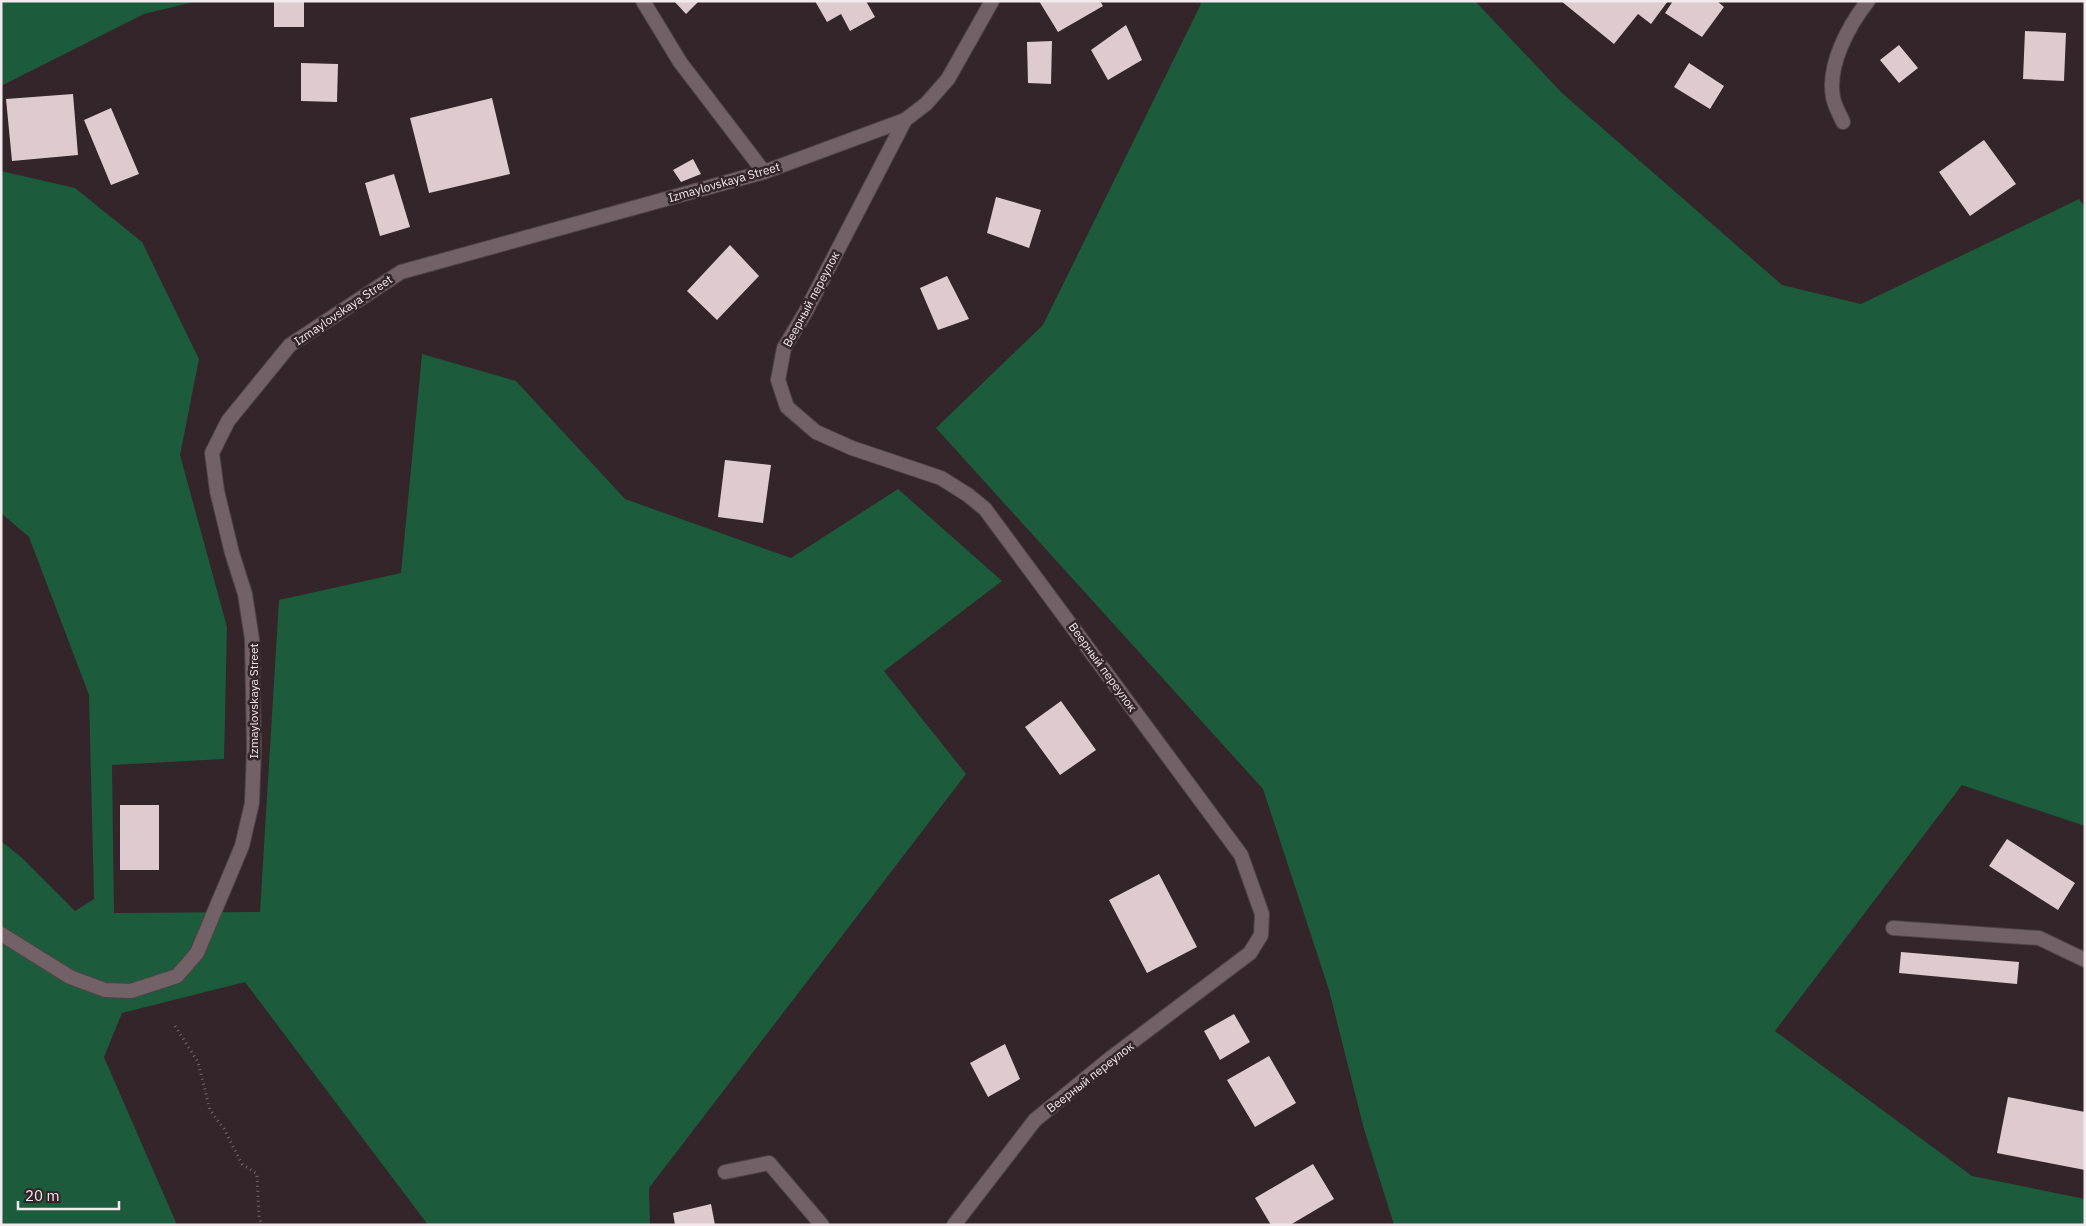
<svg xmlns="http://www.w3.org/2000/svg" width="2086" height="1226" font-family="'IBM Plex Sans',sans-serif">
  <rect width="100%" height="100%" fill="#332529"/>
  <path fill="#1c5b3c" d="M1 1H198L144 14 1 86Z
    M1201 1H1475L1562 93 1782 285 1861 304 2079 199 2085 207V826L1962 785 1775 1031 1972 1176 2085 1199V1225H1394L1364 1129 1329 990 1263 789 936 428 1043 325 1200 6Z
    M1 171 75 188 142 242 199 359 180 455 227 627 224 759 112 765 114 913 260 912 279 600 401 573 422 354 516 381 625 499 791 558 898 489 1002 581 884 671 966 774 649 1188 650 1225H428L245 982 122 1013 104 1057 177 1225H1V841L21 857 75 911 94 899 89 695 29 537 1 513Z"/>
  <path fill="#decbd0" d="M274 1H304V27H274Z
    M674 1H699L686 14Z
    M815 1H866L875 17 850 31 841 14 827 22Z
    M1039 1H1100L1103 6 1058 32Z
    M1561 1H1668L1651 24 1638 14 1614 44Z
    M1673 1H1717L1724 7 1702 37 1665 13Z
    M1126 25 1142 60 1108 80 1091 50Z
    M2025 31 2066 33 2064 81 2023 79Z
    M1052 41 1051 84 1028 83 1027 42Z
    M1899 45 1918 68 1899 83 1880 60Z
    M301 63 338 64 337 102 301 101Z
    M1689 63 1724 86 1710 109 1674 87Z
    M73 94 78 155 12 161 6 99Z
    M492 98 510 174 429 193 410 118Z
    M111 108 139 174 111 185 84 120Z
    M1984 140 2016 184 1970 216 1939 172Z
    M693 159 701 174 681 182 673 170Z
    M394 174 410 227 380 236 365 183Z
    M996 197 1041 210 1029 248 987 233Z
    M730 245 759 276 717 320 687 291Z
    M947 276 969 319 938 330 920 288Z
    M725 460 771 465 763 523 718 517Z
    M1061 701 1096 750 1060 775 1025 727Z
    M120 805H159V870H120Z
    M2007 839 2075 883 2058 910 1989 866Z
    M1159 874 1197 947 1147 973 1109 900Z
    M1901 952 2019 962 2017 984 1899 973Z
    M1234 1014 1250 1042 1220 1060 1204 1031Z
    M1005 1044 1020 1079 988 1097 970 1063Z
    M1269 1056 1296 1103 1255 1127 1227 1080Z
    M2008 1097 2085 1112V1170L1997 1153Z
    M1313 1164 1334 1199 1290 1225H1271L1255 1198Z
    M711 1204 715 1225H675L673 1213Z"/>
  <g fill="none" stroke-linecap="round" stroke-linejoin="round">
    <defs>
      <path id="service" d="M643 1 680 62 764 172
        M1843 122C1840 115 1834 105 1833 97 1827 65 1849 25 1868 1
        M1893 928 2039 938 2085 960
        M725 1172 769 1163 822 1225"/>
      <path id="minor" d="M905 120 805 313 784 348 778 380 787 407 816 432 852 448 941 478 968 495 985 509 1241 855 1262 914 1261 935 1250 953 1112 1057 1035 1120 954 1225"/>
      <path id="tertiary" d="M1 934 70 977 105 990 131 991 177 976 197 953 242 846 252 803 254 749 252 639 245 594 232 553 217 491 212 453 228 421 290 345 401 272 764 172 905 120 926 104 948 79 992 1"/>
    </defs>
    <use href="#service" stroke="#4f4347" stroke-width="16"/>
    <use href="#minor" stroke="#4f4347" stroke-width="16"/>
    <use href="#tertiary" stroke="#4f4347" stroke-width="16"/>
    <path stroke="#76696d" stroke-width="3" stroke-dasharray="1 4" stroke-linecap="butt" d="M175 1026 198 1062 210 1110 224 1129 242 1164 257 1174 259 1217 262 1225"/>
    <use href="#service" stroke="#726166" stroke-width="14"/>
    <use href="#minor" stroke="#726166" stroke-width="14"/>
    <use href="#tertiary" stroke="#726166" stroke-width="14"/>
  </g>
  <g text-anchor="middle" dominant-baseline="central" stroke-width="5" stroke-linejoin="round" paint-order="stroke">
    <g font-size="12" fill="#f4eaed" stroke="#332529">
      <text transform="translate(724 182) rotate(-16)">Izmaylovskaya Street</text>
      <text transform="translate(811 299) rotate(-62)">Веерный переулок</text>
      <text transform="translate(343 310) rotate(-34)">Izmaylovskaya Street</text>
      <text transform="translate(1103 667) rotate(54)">Веерный переулок</text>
      <text transform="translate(253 701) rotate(-90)">Izmaylovskaya Street</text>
      <text transform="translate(1090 1077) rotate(-38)">Веерный переулок</text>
    </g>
  </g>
  <rect width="2086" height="1226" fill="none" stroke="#f4eaed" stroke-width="5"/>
  <path d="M18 1201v8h101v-8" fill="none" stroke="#f4eaed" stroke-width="2.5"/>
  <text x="25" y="1201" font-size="15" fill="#f4eaed" stroke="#332529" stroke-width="4" paint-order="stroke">20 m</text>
</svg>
